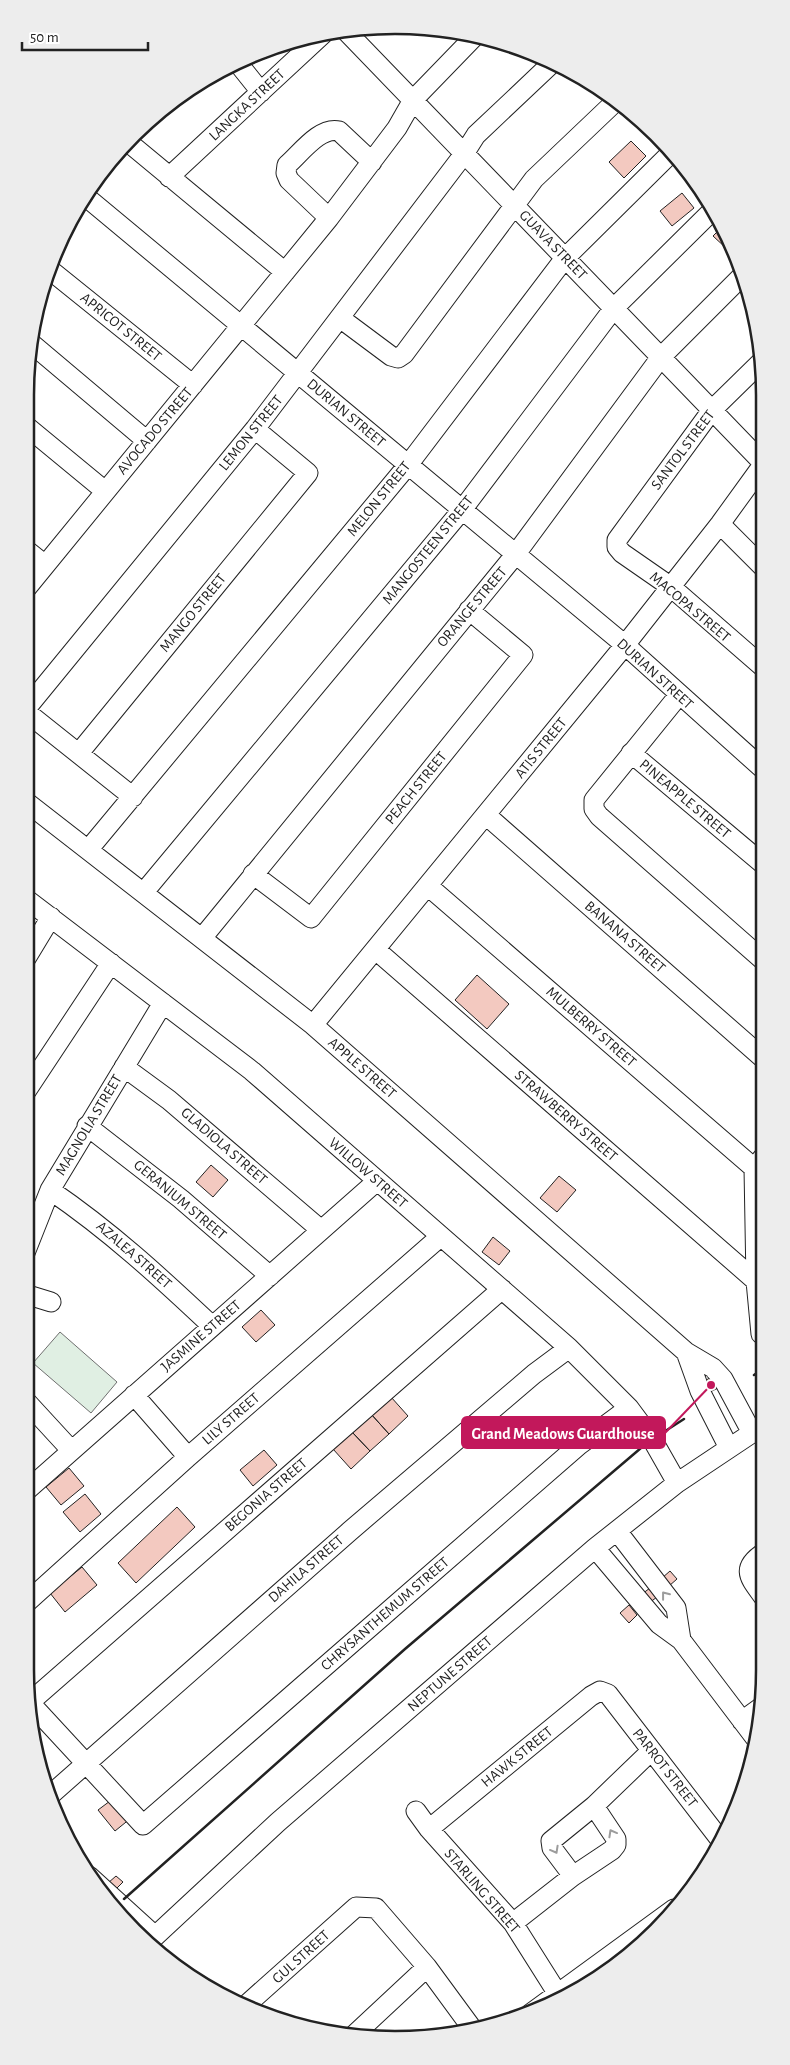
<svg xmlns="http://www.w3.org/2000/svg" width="790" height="2065" font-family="'Alegreya Sans',sans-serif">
  <rect width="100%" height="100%" fill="#fff"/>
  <path fill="#e0efe3" stroke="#6f6f6f" d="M60 1332 117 1382 91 1413 33 1363Z"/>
  <path fill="#f3c9c0" stroke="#222" d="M631 141 646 156 624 178 609 162Z
    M682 193 694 208 672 226 660 211Z
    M723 226 730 243 726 248 713 236Z
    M477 975 509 1004 487 1029 455 1000Z
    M211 1165 228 1180 213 1197 196 1182Z
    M559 1176 576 1190 557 1212 540 1198Z
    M493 1237 510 1251 499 1265 482 1252Z
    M261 1310 275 1325 256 1342 242 1327Z
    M714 1376 720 1387 708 1393 702 1382Z
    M391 1397 408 1416 389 1434 371 1414Z
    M371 1414 389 1434 370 1451 352 1432Z
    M352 1432 370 1451 351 1469 333 1449Z
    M264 1450 277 1465 253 1486 240 1470Z
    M69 1468 84 1486 61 1505 46 1487Z
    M85 1494 101 1514 80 1532 63 1512Z
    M177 1507 195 1527 136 1583 118 1563Z
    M82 1567 97 1585 65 1612 50 1593Z
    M670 1571 677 1579 669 1586 662 1578Z
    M650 1588 657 1597 649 1603 642 1594Z
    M629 1605 637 1615 629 1623 620 1613Z
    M114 1798 131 1818 115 1831 98 1810Z
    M116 1876 123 1882 115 1890 108 1883Z"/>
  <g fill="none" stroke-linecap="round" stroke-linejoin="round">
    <defs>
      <path id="minor" d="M344 29 762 462
        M237 62 261 92
        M128 142 285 272
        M169 177 324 33
        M85 196 625 645 763 769
        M329 218 289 180 286 173 287 165C300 154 320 126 339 131L372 162
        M49 269 193 385
        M340 318 391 356 398 358 404 354 534 179 616 101
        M32 344 147 441
        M762 361 712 410 617 540V547L622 553 671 587 763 667
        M25 425 105 491
        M720 524 762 566
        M25 549 45 565
        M25 590 329 218 397 128 413 100 476 35
        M679 695 594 800V809L599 816 763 960
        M25 710 255 429 464 154 476 135 550 65
        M25 711 133 797
        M79 753 308 473 255 429
        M631 753 763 864
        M25 801 313 1025 686 1352 713 1368 723 1379 752 1433
        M486 815 764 1059
        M88 850 408 465 565 258 673 151
        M253 874 311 918 523 655 469 610
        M428 886 754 1168
        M144 892 462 510 614 308 713 210
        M25 898 252 1071 569 1348 629 1408 652 1439 677 1483
        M202 938 515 555 661 357 741 277
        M376 950 756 1281
        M25 960 51 917
        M313 1025 625 645 720 524 762 466
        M124 1067 169 1100 321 1230
        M25 1093 111 963
        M87 1126 181 1199 270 1276
        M50 1190C110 1231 160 1277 212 1326
        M25 1253 50 1190 163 1003
        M25 1294 51 1302
        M761 1334 756 1281 754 1168 764 1156
        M686 1352 700 1391 729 1448
        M134 1395 188 1457
        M25 1400 71 1450
        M25 1492 377 1181
        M617 1531 676 1608 681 1640
        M595 1548 659 1624 681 1640 756 1739
        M765 1552C738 1569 751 1579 765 1599
        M25 1604 188 1457 440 1237
        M30 1702 502 1289
        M31 1704 143 1825 579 1445 629 1408
        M742 1721 760 1708
        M48 1797 350 1531 534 1374 569 1348
        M416 1811 429 1829 513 1923 561 1999
        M429 1829 591 1696 600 1691 608 1694 722 1842
        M89 1876 155 1936
        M573 1876 552 1848 551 1841 594 1806 651 1751
        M513 1923 573 1876 612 1850 616 1845V1839L594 1806
        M150 1941 278 1822 595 1548 677 1483 764 1425
        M245 2006 356 1907 376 1908 427 1967 474 2031
        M530 2014 674 1909
        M352 2037 427 1967"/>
    </defs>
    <use href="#minor" stroke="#222" stroke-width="21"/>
    <use href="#minor" stroke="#fff" stroke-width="19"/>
    <path stroke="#222" stroke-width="2.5" d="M754 1375 764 1368
      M656 1437 684 1419
      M124 1899 405 1649 648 1442"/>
  </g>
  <defs><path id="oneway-chevron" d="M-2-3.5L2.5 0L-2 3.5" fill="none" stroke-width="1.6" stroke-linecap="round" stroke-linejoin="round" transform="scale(1.25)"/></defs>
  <g stroke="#9c9c9c">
    <use href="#oneway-chevron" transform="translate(665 1595) rotate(-128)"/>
    <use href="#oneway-chevron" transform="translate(612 1833) rotate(-119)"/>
    <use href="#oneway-chevron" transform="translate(555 1850) rotate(61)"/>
  </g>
  <g text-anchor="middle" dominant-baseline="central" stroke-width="4" stroke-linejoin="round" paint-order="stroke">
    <g font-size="15" fill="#222" stroke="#fff">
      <text transform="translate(247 105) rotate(-43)">LANGKA STREET</text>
      <text transform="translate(553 245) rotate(46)">GUAVA STREET</text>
      <text transform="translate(121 327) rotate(39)">APRICOT STREET</text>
      <text transform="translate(346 413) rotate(40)">DURIAN STREET</text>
      <text transform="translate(155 431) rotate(-50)">AVOCADO STREET</text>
      <text transform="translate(251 433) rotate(-51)">LEMON STREET</text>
      <text transform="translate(683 450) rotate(-53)">SANTOL STREET</text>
      <text transform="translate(379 499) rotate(-51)">MELON STREET</text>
      <text transform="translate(428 550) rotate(-51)">MANGOSTEEN STREET</text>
      <text transform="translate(472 607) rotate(-50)">ORANGE STREET</text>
      <text transform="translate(690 607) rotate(40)">MACOPA STREET</text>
      <text transform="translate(193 613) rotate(-51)">MANGO STREET</text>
      <text transform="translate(655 674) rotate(42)">DURIAN STREET</text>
      <text transform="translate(541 748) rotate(-51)">ATIS STREET</text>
      <text transform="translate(416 788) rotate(-51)">PEACH STREET</text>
      <text transform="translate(685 799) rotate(40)">PINEAPPLE STREET</text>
      <text transform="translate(625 937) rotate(41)">BANANA STREET</text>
      <text transform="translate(591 1027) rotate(41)">MULBERRY STREET</text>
      <text transform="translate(362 1068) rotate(41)">APPLE STREET</text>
      <text transform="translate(566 1116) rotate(41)">STRAWBERRY STREET</text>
      <text transform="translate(89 1125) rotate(-59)">MAGNOLIA STREET</text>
      <text transform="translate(224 1146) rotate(41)">GLADIOLA STREET</text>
      <text transform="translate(368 1173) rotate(41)">WILLOW STREET</text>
      <text transform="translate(180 1200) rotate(40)">GERANIUM STREET</text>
      <text transform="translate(134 1255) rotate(41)">AZALEA STREET</text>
      <text transform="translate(201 1336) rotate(-41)">JASMINE STREET</text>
      <text transform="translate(231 1419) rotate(-41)">LILY STREET</text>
      <text transform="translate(266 1495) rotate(-41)">BEGONIA STREET</text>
      <text transform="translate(306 1569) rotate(-41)">DAHILA STREET</text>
      <text transform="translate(385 1614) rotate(-41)">CHRYSANTHEMUM STREET</text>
      <text transform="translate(450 1674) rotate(-41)">NEPTUNE STREET</text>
      <text transform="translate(517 1757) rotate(-39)">HAWK STREET</text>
      <text transform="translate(665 1768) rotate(52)">PARROT STREET</text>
      <text transform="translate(482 1891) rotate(49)">STARLING STREET</text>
      <text transform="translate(301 1957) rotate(-42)">GUL STREET</text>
    </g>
  </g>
  <path d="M0 0H790V2065H0ZM395 34H395A361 361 0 0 1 756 395V1670A361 361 0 0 1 395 2031H395A361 361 0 0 1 34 1670V395A361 361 0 0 1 395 34Z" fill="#ededed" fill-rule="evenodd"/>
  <path fill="none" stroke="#222" stroke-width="2.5" d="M395 34H395A361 361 0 0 1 756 395V1670A361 361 0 0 1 395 2031H395A361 361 0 0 1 34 1670V395A361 361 0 0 1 395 34Z"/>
  <path fill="none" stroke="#c2185b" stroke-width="2" d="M711 1385L665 1433"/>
  <circle fill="#c2185b" stroke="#fff" stroke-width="2" cx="711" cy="1385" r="5"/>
  <rect fill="#c2185b" stroke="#c2185b" stroke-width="2" x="462" y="1417" width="203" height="31" rx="5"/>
  <g font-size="16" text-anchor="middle" font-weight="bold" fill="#fff">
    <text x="563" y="1439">Grand Meadows Guardhouse</text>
  </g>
  <path d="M22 42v8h126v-8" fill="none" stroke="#222222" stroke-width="2.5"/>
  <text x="30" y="42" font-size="15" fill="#222222" stroke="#ffffff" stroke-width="4" paint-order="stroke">50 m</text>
</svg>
